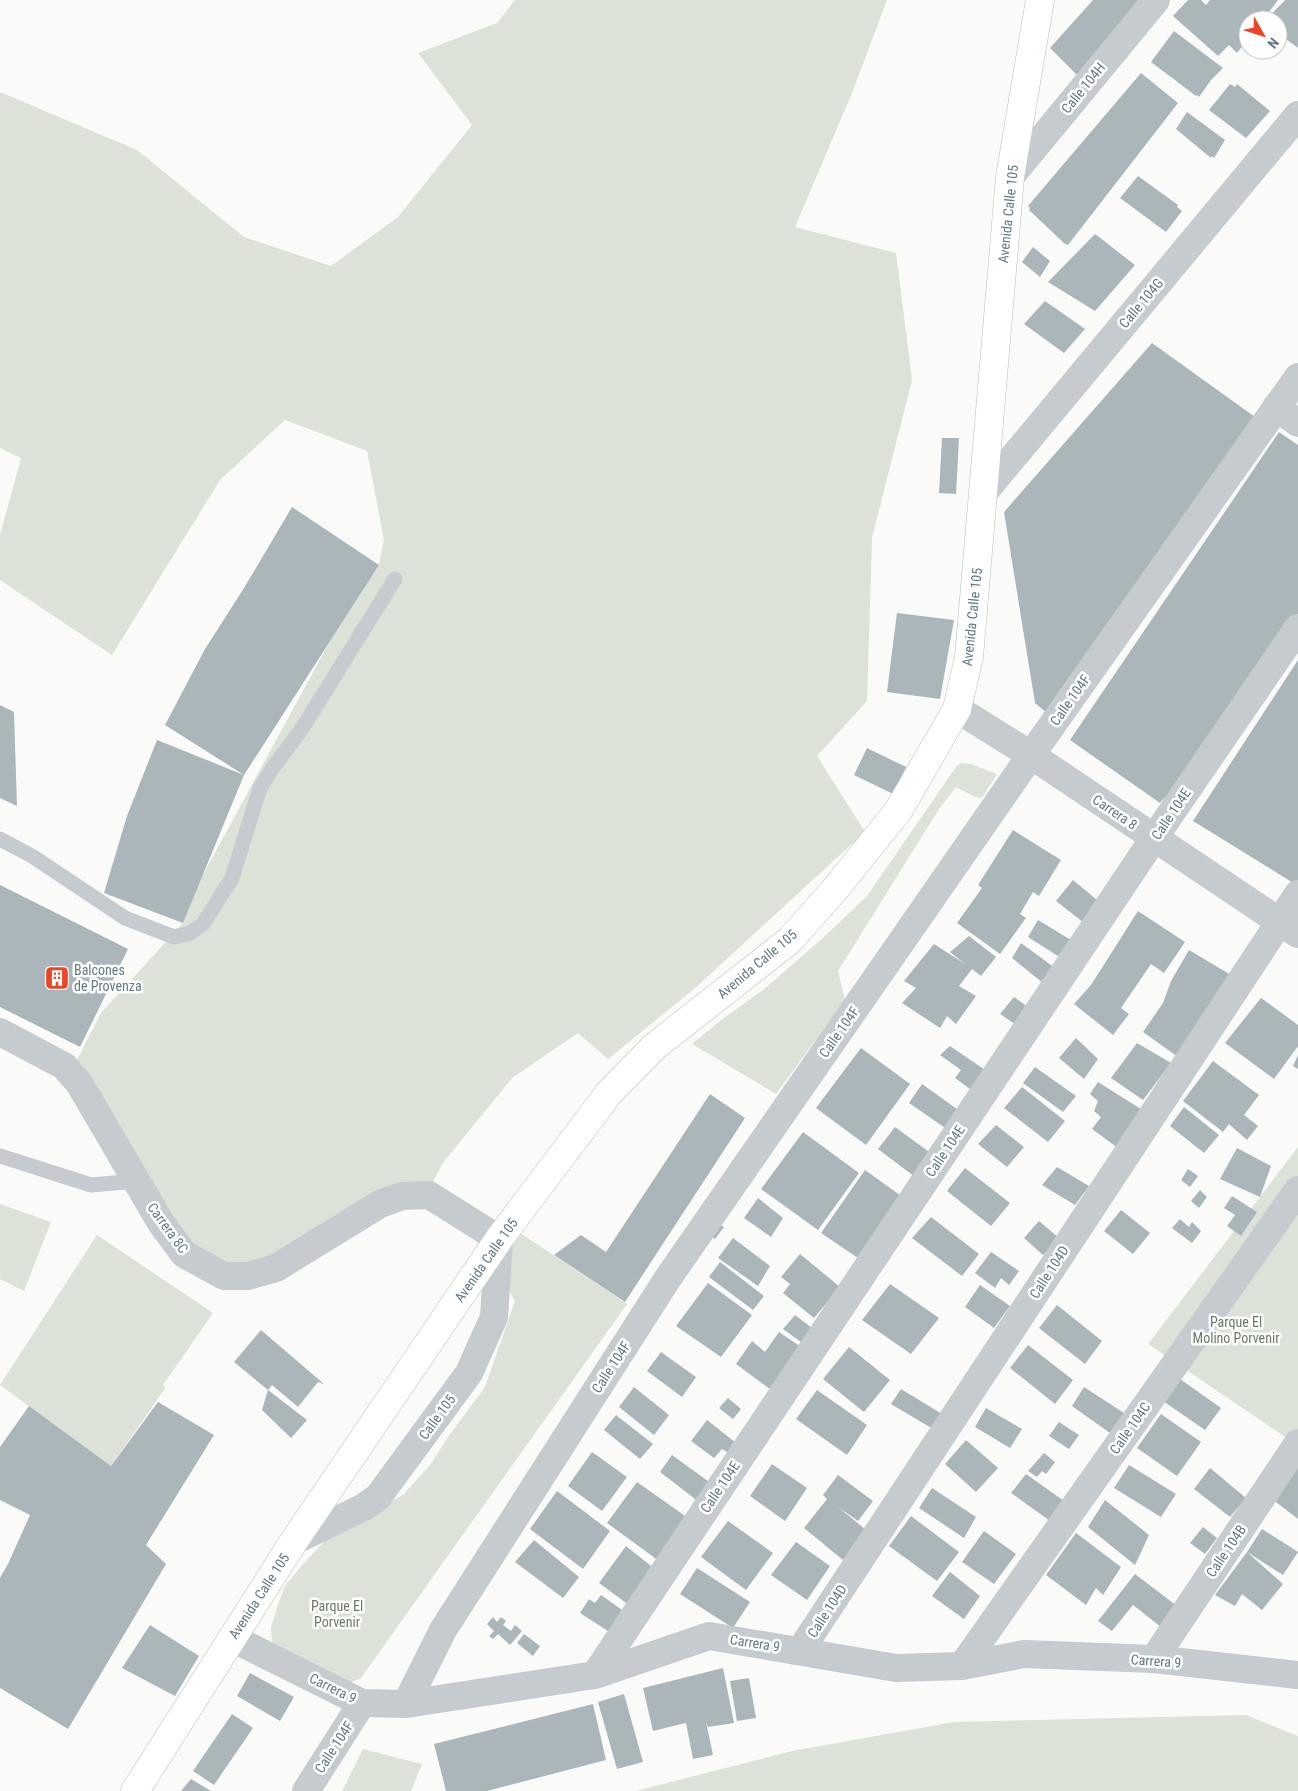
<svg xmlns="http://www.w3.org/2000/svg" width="1298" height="1791" font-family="'Roboto Condensed',sans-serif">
  <rect width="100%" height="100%" fill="#fafaf8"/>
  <path fill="#dce2d8" d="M515 0H887L852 93 795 227 896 253 912 380 872 538 867 701 817 756 865 832 694 989 608 1059 578 1033 512 1078 442 1164 429 1190 244 1272 178 1236 77 1060 101 1013 183 923 199 882 329 643 379 565 384 540 367 451 285 420 220 480 112 655 0 580V535L21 458 0 448V92L137 150 244 237 331 266 398 217 472 125 418 53 497 23Z
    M961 763 971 764 997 774 982 798 973 796 956 787 939 809 838 971 845 1000 776 1094 692 1044 720 1021 763 990 824 937 867 896 956 767Z
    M1298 1147V1437L1294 1443 1148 1344Z
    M0 1204 51 1222 24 1291 0 1279Z
    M514 1229 627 1304 361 1678 344 1686 272 1644 271 1627 278 1605 285 1586 303 1564 328 1538 353 1521 403 1495 431 1464 448 1437 485 1387 515 1301 506 1285Z
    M97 1235 213 1313 163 1385 166 1387 111 1466 0 1385Z
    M1246 1715 1298 1736V1791H636L792 1751 954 1722Z
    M363 1749 422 1764 411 1791H342Z"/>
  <path fill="#abb6bb" d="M1093 0H1148L1083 81 1050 48Z
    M1188 0H1201L1206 5 1210 0H1278L1263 20H1248V39L1237 53 1229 45 1218 56 1173 16Z
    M1285 0H1298V48L1278 33V20H1266Z
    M1174 31 1223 68 1211 80 1199 97 1197 95 1196 96 1151 62Z
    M1141 73 1178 103 1068 245 1065 244 1029 210 1030 208 1028 206Z
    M1230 84 1235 87 1237 84 1270 111 1246 138 1209 110Z
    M1187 112 1225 140 1214 158 1212 156 1211 158 1176 129Z
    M1138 176 1178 205 1177 207 1182 211 1166 232 1120 198Z
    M1095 234 1135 265 1095 311 1048 282Z
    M1033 247 1050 261 1040 277 1022 262Z
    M1045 301 1085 329 1064 353 1024 324Z
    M1152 343 1255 417 1054 719 1035 703 1004 512Z
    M1279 432 1298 445V614L1175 806 1164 798 1160 803 1070 740Z
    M942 438H959L956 494 939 493Z
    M292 507 379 565 244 775 183 923 104 893 127 816 157 740 244 775 165 725 205 649 244 588Z
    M897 613 954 620 940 699 887 692Z
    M1298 660V880L1295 884 1193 821Z
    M0 705 14 712 17 806 0 798Z
    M867 748 906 767 893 794 854 775Z
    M1013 830 1061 860 1039 896 1033 892 1020 914 1026 918 1000 954 957 923 982 888 978 885Z
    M1073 880 1103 905 1088 926 1056 901Z
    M0 885 128 949 80 1047 0 1007Z
    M1138 911 1185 942 1164 973 1151 964 1121 1008 1129 1014 1113 1035 1074 1004 1091 985Z
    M1038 920 1071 940 1058 956 1028 937Z
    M969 936 996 957 981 976 972 969 959 986 976 996 956 1024 947 1016 940 1028 902 1003 916 988 904 981 934 944 965 964 950 952Z
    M1021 943 1055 968 1043 983 1012 958Z
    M1189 950 1231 975 1178 1057 1143 1032 1163 1003 1171 981Z
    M1014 997 1031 1009 1018 1026 1000 1014Z
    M1261 998 1298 1025V1046L1274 1079 1225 1043Z
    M1076 1038 1098 1059 1084 1079 1059 1058Z
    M1137 1043 1171 1063 1143 1100 1111 1078Z
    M950 1046 988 1072 974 1092 955 1078 961 1070 940 1055Z
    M861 1048 910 1084 866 1145 816 1108Z
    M1298 1055V1069L1293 1066Z
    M1213 1061 1259 1095 1244 1115 1258 1126 1247 1140 1229 1124 1223 1132 1183 1101Z
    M1035 1067 1076 1096 1063 1112 1023 1083Z
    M1098 1082 1144 1111 1118 1148 1092 1129 1101 1117 1094 1111 1098 1101 1090 1094Z
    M922 1084 964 1114 951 1132 909 1103Z
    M1022 1087 1065 1121 1048 1142 1004 1108Z
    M710 1094 745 1118 625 1302 554 1255 581 1235 606 1252Z
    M1184 1107 1219 1135 1204 1153 1170 1126Z
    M996 1125 1024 1147 1007 1167 978 1144Z
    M895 1127 936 1157 919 1180 878 1149Z
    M803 1132 859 1173 818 1230 761 1189Z
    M1237 1148 1271 1166 1260 1197 1220 1179Z
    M1057 1167 1089 1186 1075 1205 1042 1185Z
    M965 1168 1010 1203 991 1226 947 1191Z
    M1188 1169 1198 1176 1190 1187 1181 1180Z
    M865 1170 904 1198 861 1260 821 1233Z
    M1200 1190 1207 1197 1199 1208 1191 1201Z
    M1232 1196 1257 1212 1241 1236 1227 1226 1235 1215 1224 1208Z
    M758 1198 783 1218 771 1237 744 1218Z
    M1121 1210 1150 1233 1133 1254 1104 1231Z
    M931 1217 979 1254 962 1276 912 1238Z
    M1180 1219 1189 1227 1192 1222 1201 1231 1192 1243 1172 1228Z
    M1039 1221 1059 1238 1043 1255 1024 1238Z
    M718 1223 724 1227 715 1239 709 1235Z
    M733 1238 770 1266 758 1286 718 1258Z
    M991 1252 1019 1271 1009 1285 1001 1278 995 1288 975 1273Z
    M800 1254 840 1287 814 1318 783 1293 790 1284 781 1277Z
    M720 1262 764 1296 753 1310 709 1277Z
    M708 1283 752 1315 721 1357 676 1326Z
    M890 1284 939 1318 911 1354 862 1320Z
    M980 1285 1010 1306 994 1328 965 1307Z
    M1057 1305 1102 1341 1085 1364 1039 1328Z
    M795 1315 816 1331 805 1345 783 1329Z
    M261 1330 324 1384 318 1382 298 1407 272 1385 268 1390 234 1362Z
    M779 1332 804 1349 774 1392 736 1364 752 1341 765 1352Z
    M1028 1345 1073 1380 1055 1404 1010 1368Z
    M849 1347 890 1380 864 1412 823 1379Z
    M661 1352 696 1377 682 1397 647 1371Z
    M1180 1379 1221 1408 1205 1430 1163 1401Z
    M634 1387 669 1415 654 1435 619 1407Z
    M1084 1387 1124 1413 1110 1433 1072 1406Z
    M901 1389 942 1414 933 1429 891 1404Z
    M268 1390 307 1420 291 1438 262 1410Z
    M817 1390 867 1425 847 1455 796 1419Z
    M728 1398 741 1409 733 1419 719 1408Z
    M158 1402 214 1435 146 1545 166 1564 68 1729 0 1688V1578L8 1564 30 1515 0 1500V1447L29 1406 111 1466Z
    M986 1408 1022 1429 1010 1448 975 1427Z
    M1161 1414 1201 1442 1177 1476 1137 1448Z
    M616 1415 653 1444 640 1459 604 1430Z
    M707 1420 736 1443 729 1453 722 1449 714 1458 691 1441Z
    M1059 1422 1079 1435 1069 1449 1049 1436Z
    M966 1440 998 1468 976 1492 945 1464Z
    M592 1452 627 1477 602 1511 568 1486Z
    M1044 1453 1055 1462 1046 1474 1042 1471 1037 1477 1028 1471Z
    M672 1455 712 1484 699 1502 660 1472Z
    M1298 1460V1519L1272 1499Z
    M772 1464 807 1488 785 1521 750 1496Z
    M1129 1465 1176 1494 1161 1517 1114 1488Z
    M1210 1468 1246 1498 1230 1517 1194 1489Z
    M1026 1474 1064 1501 1050 1521 1011 1493Z
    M838 1475 873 1501 858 1521 838 1507 865 1529 843 1560 804 1528 827 1499 823 1495Z
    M637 1482 688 1518 659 1561 607 1523Z
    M932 1488 976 1517 964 1538 919 1508Z
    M557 1491 610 1531 583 1569 530 1529Z
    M1105 1500 1149 1535 1135 1565 1088 1527Z
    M911 1516 959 1552 937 1581 889 1546Z
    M728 1521 773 1553 746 1590 701 1557Z
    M1203 1527 1217 1538 1205 1554 1190 1543Z
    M1262 1529 1298 1552 1283 1575 1247 1552 1283 1584 1262 1610 1242 1594 1235 1606 1215 1595 1247 1552Z
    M984 1531 1016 1554 994 1584 962 1562Z
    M1076 1533 1121 1567 1103 1595 1096 1588 1086 1605 1046 1575Z
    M534 1540 579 1577 563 1598 515 1562Z
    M796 1542 830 1566 807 1600 771 1575Z
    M626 1546 656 1570 629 1605 599 1583Z
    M697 1568 750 1602 733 1628 680 1594Z
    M950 1572 980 1596 964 1619 932 1596Z
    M1135 1574 1177 1606 1161 1627 1133 1605 1112 1631 1098 1621Z
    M601 1595 625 1612 611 1633 580 1613 589 1599 595 1603Z
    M493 1617 497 1622 501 1617 506 1621 503 1625 511 1631 515 1625 522 1631 510 1645 498 1634 493 1639 489 1636 494 1631 487 1624Z
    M150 1625 199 1656 175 1696 122 1668Z
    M524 1634 540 1646 533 1656 517 1643Z
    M723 1668 734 1723 708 1727 706 1722 713 1755 693 1759 686 1723 653 1731 643 1688Z
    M250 1673 294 1697 280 1721 237 1696Z
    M749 1678 756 1718 737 1721 730 1681Z
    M624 1694 643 1762 617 1769 598 1702Z
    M593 1704 606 1760 487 1791H446L434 1744Z
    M232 1714 253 1728 214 1785 193 1771Z
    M191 1779 211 1791H181Z"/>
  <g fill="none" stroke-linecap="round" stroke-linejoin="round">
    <defs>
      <path id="secondary" d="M135 1791 294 1541 499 1239 609 1093 654 1047 790 940 836 888 898 811 957 709 969 657 1010 177 1040 0"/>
    </defs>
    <use href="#secondary" stroke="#b7bec2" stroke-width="29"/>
    <path stroke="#c5cbce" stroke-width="15" d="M0 839 32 856 125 918 174 937 190 933 203 924 232 878 260 788 274 766 301 730 395 579
      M0 1156 91 1185 136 1181"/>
    <path stroke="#c5cbce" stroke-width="28" d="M1010 177 1156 0
      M1276 407 1298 423
      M985 491 1298 115
      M957 709 1031 755 1298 934
      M0 1032 64 1066 79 1083 161 1223 184 1254 224 1276H248L276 1268 380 1204 402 1196 429 1195 499 1239 494 1317 469 1373 378 1497 364 1507 294 1541
      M232 1638 362 1703 406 1704 595 1675 709 1636 896 1668 962 1666 1024 1654 1154 1659 1298 1675
      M800 1651 1298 894
      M1154 1659 1298 1443
      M962 1666 1298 1190
      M595 1675 1154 838 1298 628
      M406 1704 443 1630 668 1278 1031 755 1298 377
      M306 1791 362 1703"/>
    <use href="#secondary" stroke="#fff" stroke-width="28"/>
  </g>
  <defs>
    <symbol id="building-square" viewBox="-11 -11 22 22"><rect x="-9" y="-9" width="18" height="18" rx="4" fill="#ec4425" stroke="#fff"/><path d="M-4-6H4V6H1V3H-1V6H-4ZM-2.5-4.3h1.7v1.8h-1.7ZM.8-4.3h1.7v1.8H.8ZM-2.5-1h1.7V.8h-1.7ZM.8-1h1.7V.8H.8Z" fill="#fff"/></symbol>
  </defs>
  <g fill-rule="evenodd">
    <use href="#building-square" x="43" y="964" width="28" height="28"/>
  </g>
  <g text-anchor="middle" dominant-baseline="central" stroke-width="5" stroke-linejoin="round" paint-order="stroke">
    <g font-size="14" fill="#637884" stroke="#fff">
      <text transform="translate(1083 88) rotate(-51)">Calle 104H</text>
      <text transform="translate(1008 214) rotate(-84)">Avenida Calle 105</text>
      <text transform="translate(1141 303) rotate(-50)">Calle 104G</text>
      <text transform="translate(972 617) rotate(-84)">Avenida Calle 105</text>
      <text transform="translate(1070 700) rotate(-55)">Calle 104F</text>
      <text transform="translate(1115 812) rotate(34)">Carrera 8</text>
      <text transform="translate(1171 814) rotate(-56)">Calle 104E</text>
      <text transform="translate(757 964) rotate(-40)">Avenida Calle 105</text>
      <text transform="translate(839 1032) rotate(-55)">Calle 104F</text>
      <text transform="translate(945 1151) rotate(-56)">Calle 104E</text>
      <text transform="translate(168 1228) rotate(54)">Carrera 8C</text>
      <text transform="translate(486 1260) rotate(-55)">Avenida Calle 105</text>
      <text transform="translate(1049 1272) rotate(-57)">Calle 104D</text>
      <text transform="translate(611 1367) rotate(-57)">Calle 104F</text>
      <text transform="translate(437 1417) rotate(-54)">Calle 105</text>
      <text transform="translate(1130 1428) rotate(-55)">Calle 104C</text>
      <text transform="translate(720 1487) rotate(-56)">Calle 104E</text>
      <text transform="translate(1226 1551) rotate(-56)">Calle 104B</text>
      <text transform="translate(259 1596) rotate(-57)">Avenida Calle 105</text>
      <text transform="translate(827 1611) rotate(-57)">Calle 104D</text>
      <text transform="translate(755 1643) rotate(9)">Carrera 9</text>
      <text transform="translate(1156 1661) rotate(4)">Carrera 9</text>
      <text transform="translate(333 1688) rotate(26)">Carrera 9</text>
      <text transform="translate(334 1747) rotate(-57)">Calle 104F</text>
    </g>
    <g font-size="14" fill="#637884" stroke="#fff" text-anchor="start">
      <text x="74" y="970">Balcones<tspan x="74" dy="16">de Provenza</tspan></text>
    </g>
    <g font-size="14" fill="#697b63" stroke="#fff">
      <text x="1236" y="1322">Parque El<tspan x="1236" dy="16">Molino Porvenir</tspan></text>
      <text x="337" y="1606">Parque El<tspan x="337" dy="16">Porvenir</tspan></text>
    </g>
  </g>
  <g transform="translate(1263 35) rotate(129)"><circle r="24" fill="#ffffff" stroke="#c1c9ce"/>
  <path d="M0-4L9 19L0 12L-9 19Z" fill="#ec4425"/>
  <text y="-8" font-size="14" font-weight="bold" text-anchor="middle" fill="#637884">N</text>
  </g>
</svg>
